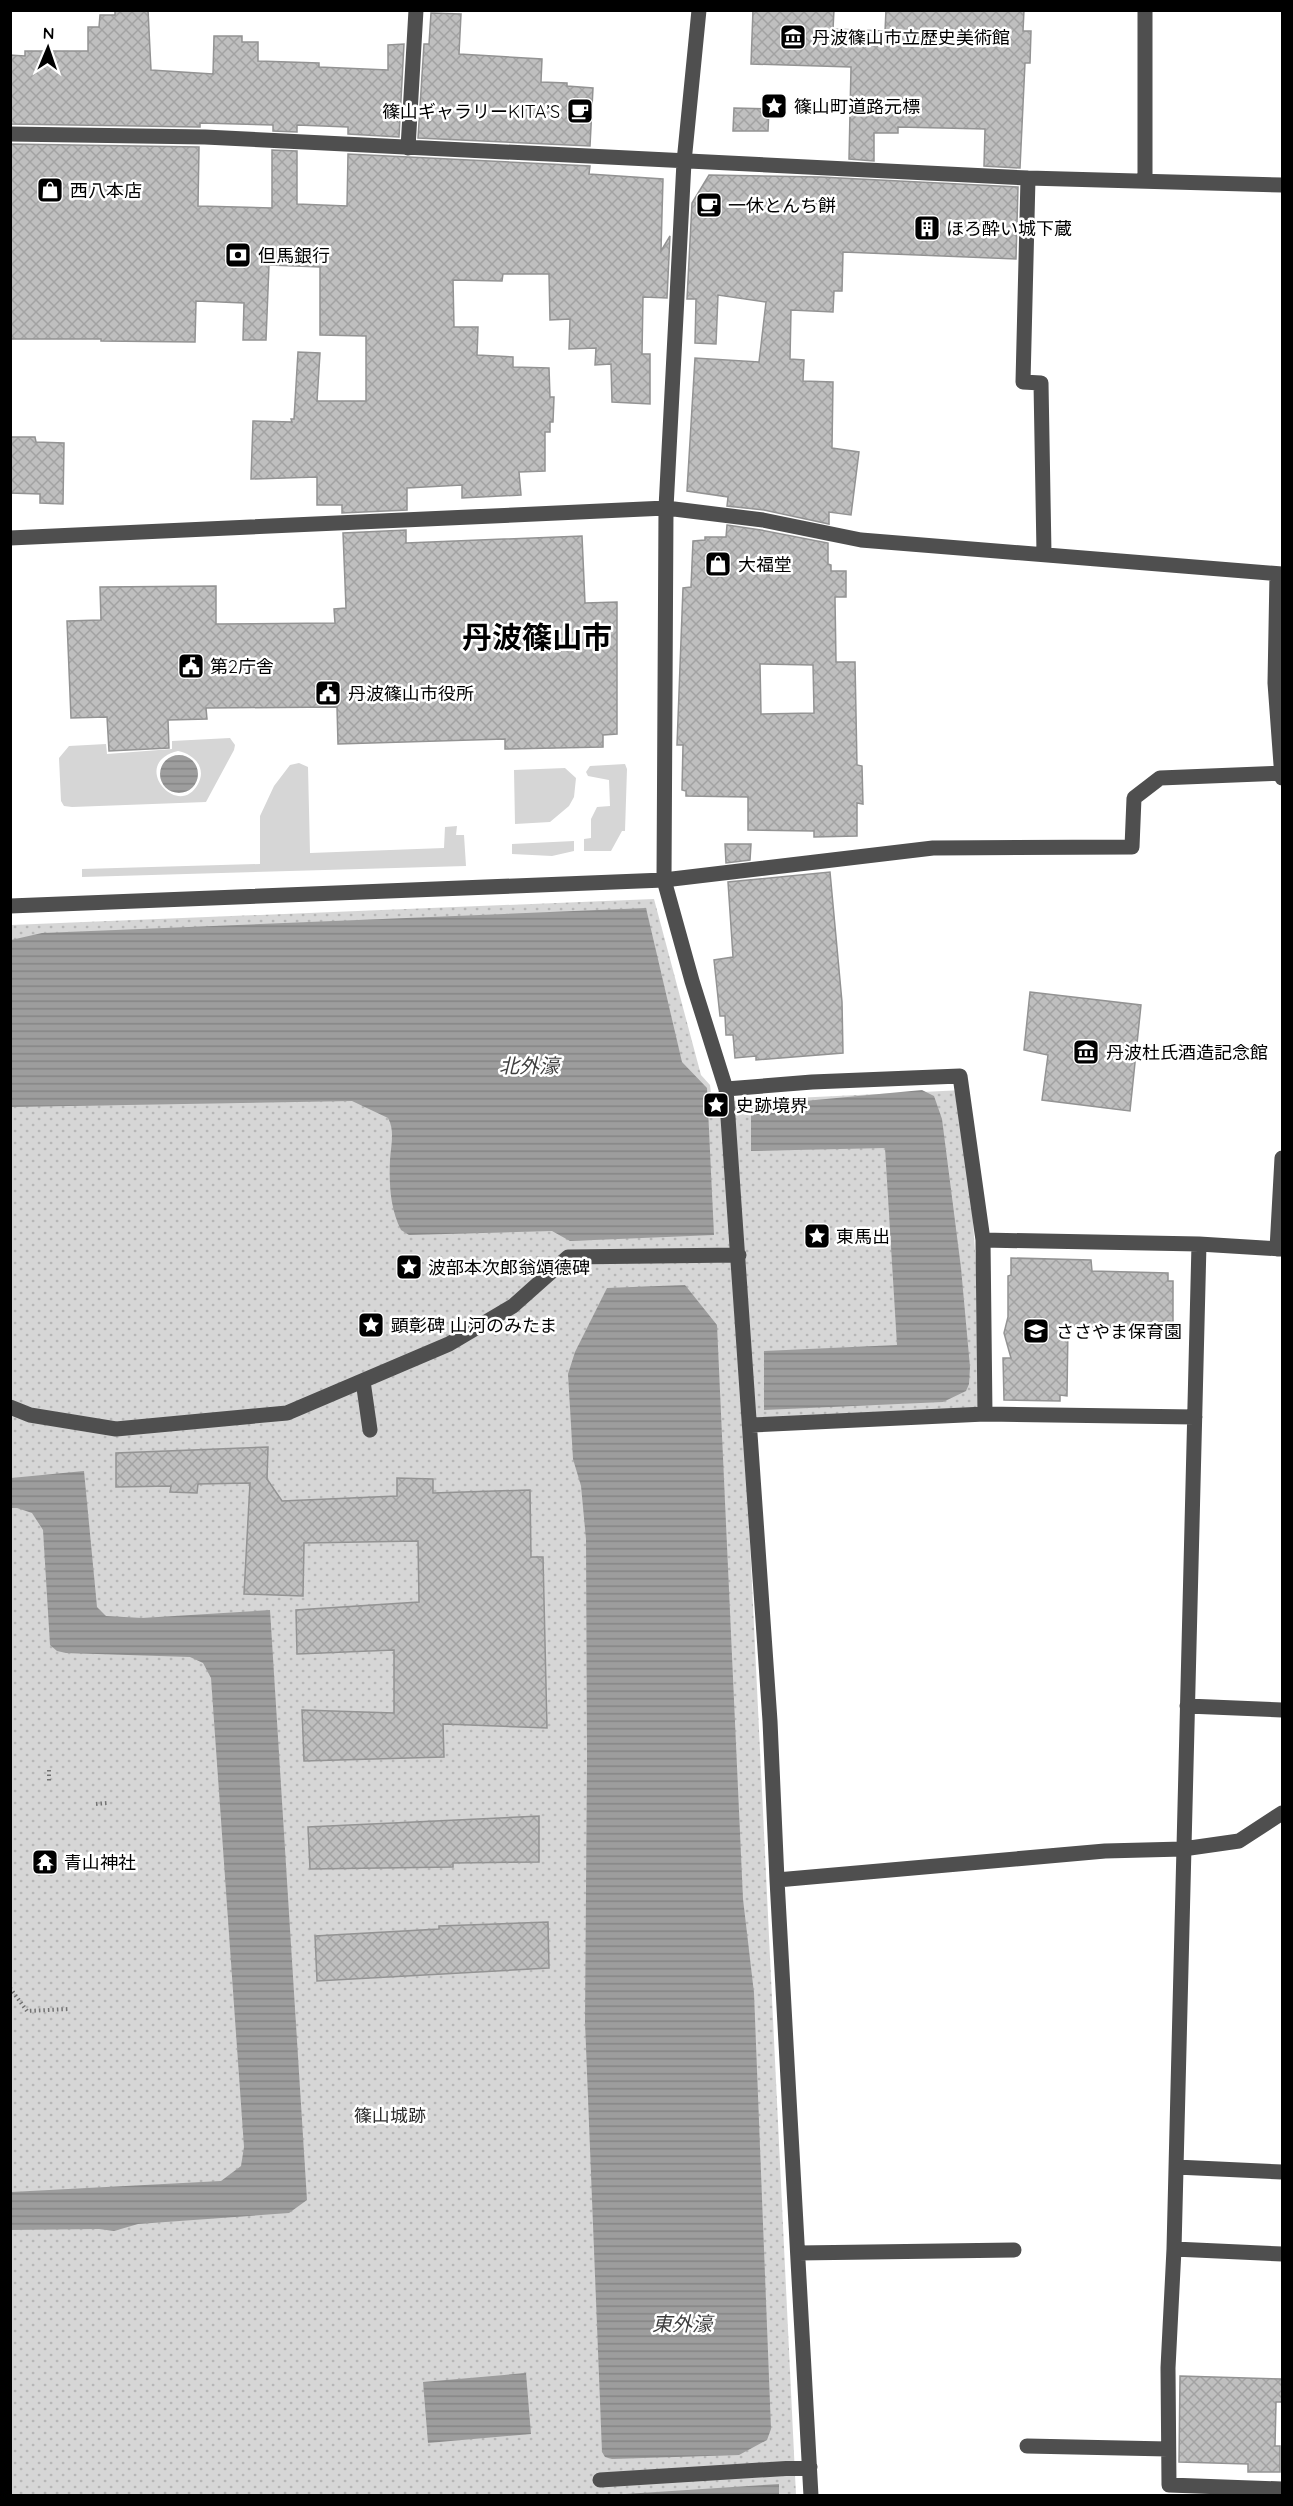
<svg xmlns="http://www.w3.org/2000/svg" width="1293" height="2506" font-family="Quicksand,'Noto Sans JP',sans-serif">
  <defs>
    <pattern id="park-dots" width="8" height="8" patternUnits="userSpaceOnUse" patternTransform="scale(1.5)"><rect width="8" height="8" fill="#d6d6d6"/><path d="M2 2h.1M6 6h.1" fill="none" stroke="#b6b6b6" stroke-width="1.8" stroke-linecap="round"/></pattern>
    <pattern id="water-rules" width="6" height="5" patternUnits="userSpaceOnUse" patternTransform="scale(1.5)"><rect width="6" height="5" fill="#9d9d9d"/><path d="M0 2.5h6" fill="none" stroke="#858585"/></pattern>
    <pattern id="building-cross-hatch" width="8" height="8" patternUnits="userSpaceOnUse" patternTransform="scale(1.5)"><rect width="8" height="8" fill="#bfbfbf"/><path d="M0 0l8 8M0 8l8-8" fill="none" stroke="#a2a2a2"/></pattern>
  </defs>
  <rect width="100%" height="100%" fill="#fff"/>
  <path fill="#d6d6d6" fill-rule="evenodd" d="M230 738 235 745 234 750 206 802 72 807 64 806 61 801 59 758 69 746 106 744 107 754 172 749V741ZM178 751C194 754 207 768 198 784 178 821 128 763 178 751Z
    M299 763 308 767 310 853 444 848 445 827 457 826 456 835H464L466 866 82 877V869L260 864V816L274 786 290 765Z
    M625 764 627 769 625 831H622L611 851H584V839L591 838V819L597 807 610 806 609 780 588 776 586 772 590 766Z
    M565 768 576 778 574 797 569 806 550 822 515 824 514 770Z
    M574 841V851L552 856 512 854V844Z"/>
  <path fill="url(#park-dots)" d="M654 899 701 1075 710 1085 712 1102 964 1090 986 1413 744 1419 796 2495H11V925Z"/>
  <path fill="url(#water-rules)" d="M160 774a19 19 0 1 1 38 0a19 19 0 1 1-38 0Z
    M646 908 682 1062 707 1088 714 1235 570 1241 552 1231 409 1235 401 1230C390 1208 389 1184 390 1160 391 1145 395 1131 388 1118L352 1101 11 1107V940L42 933Z
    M922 1090 934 1096 942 1119 961 1268 970 1367 969 1384 966 1391 943 1402 764 1410V1351L897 1345 885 1148 751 1151V1106Z
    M685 1285 717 1325 743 1899 754 1993 771 2429 767 2440 739 2455 612 2459 605 2457 602 2452 585 2022 587 1760 586 1539 581 1486 573 1459 568 1374 575 1352 607 1288Z
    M84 1471 97 1607 106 1616 142 1618 270 1610 307 2200 289 2213 138 2224 114 2231 99 2229 11 2230V2192L221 2181 241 2166 244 2147 211 1678 203 1663 190 1657 66 1653 57 1651 50 1645 43 1530 32 1513 17 1508H11V1478Z
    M526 2373 531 2434 428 2443 423 2382Z
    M779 2484V2495H607H610Z"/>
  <path fill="url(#building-cross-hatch)" stroke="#939393" stroke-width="1.5" fill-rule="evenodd" d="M115 10H148L151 70 213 74 214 36H242V42H258V61L319 63V67L388 70V45L404 44 399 137 348 134V127L297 125V132L273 131V125L200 123V127L10 124V55L25 56V51H88V27H99L100 15H115Z
    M753 10H834L833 29 885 31 886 10H1024L1023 31H1031L1030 63H1025L1020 168 984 166 985 129 898 127V133H874V161L849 159 851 67 751 64Z
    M431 13 461 14 459 54 542 59 541 82 567 83V86L593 88 590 146 418 138 424 44H429Z
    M734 108 769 109 768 131H733Z
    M10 144 199 147 198 206 272 208V150L297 151V204L347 206 348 154 590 166 589 174 663 179 661 251 670 236 667 298 643 297 642 354H650V404L612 402 611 364 595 365 596 348 569 349 570 319 550 320 549 274H503L502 281 453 280 454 327H478L477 355 513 357V367L549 368 550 397H554L553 422H550V432H545V471L519 472 521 495 462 498V485L407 488V510L342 513V505H317V477L251 479 253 421 292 422 291 419H294L298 352 320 353 317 401H366V336L320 335V267L269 265 266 340H243L244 303 196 301 195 342 101 341V339H10Z
    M709 175 820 177 1018 187 1016 259 843 252 842 291H834L833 312 791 310 790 359 804 360 803 381 833 382 832 448 859 452 851 515 829 512V524L764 510 727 506 728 497 687 491 695 358 759 362 766 302 718 295 716 344 695 343 696 299H687L692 203Z
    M10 437H35L36 442 64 443 63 504 40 503V494L10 493Z
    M727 525 761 530 828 543V564L831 565V571H846V597H835L836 662H855L857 765 862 766 863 804 857 803V836L814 837V831L748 830V797L686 796V791L682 790 683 745H677L683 588 691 587 693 541 705 540V537H726ZM760 664 813 665 814 713 761 714Z
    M406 530V543L582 536 585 603 617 602V734L603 735V747L505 749V739L338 744 337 707 206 708 207 719 168 720 169 748 109 751 107 717 71 718 67 621 101 620 100 587 216 586V624L335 623 334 609 346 608 343 533Z
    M725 844H751L750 860 726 863Z
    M830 872 842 1002 843 1053 756 1060V1056L735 1058 733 1035H726L725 1016H720L714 960 733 957 728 882Z
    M1030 992 1141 1005 1130 1111 1042 1100 1048 1055 1024 1050Z
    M1011 1258 1091 1260 1092 1271 1168 1273V1281H1173V1322L1168 1321V1329L1068 1326 1067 1396 1060 1395V1401L1004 1400 1003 1358H1011L1004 1333 1008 1317V1276L1011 1275Z
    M268 1447 267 1479 282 1501 397 1496V1478L433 1479V1493L530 1490 531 1557H543L547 1728 443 1724 444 1757 304 1761 302 1710 394 1713V1650L297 1654 296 1610 419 1602 418 1541 304 1543 303 1596 244 1594 250 1483 198 1484 197 1493 170 1492 171 1486 116 1487V1453Z
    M539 1816V1862L453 1863V1867L310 1869 308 1827Z
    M548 1922 549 1968 317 1981 315 1936 439 1929V1926Z
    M1180 2376 1282 2379V2402H1276L1275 2446H1280V2472H1248V2464L1179 2462Z"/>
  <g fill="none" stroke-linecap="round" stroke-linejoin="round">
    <path stroke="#717171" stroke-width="4" stroke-dasharray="1.5 3" stroke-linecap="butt" d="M49 1770V1782
      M96 1804 107 1803
      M10 1988 27 2011 69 2009"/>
    <path stroke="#4f4f4f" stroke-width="15" d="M699 10 684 162 666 508 664 880 692 981 726 1089 770 1721 777 1880 811 2496
      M1145 10V180
      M10 134 205 137 1028 178 1282 185
      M408 148 416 10
      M1028 178 1023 382 1041 383 1044 553
      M10 538 666 508 763 520 861 540 1282 574
      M1277 574 1275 683 1282 778
      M10 906 664 880 933 848 1132 847 1134 798 1160 778 1282 773
      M726 1089 812 1082 960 1076 983 1240 985 1414
      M983 1240 1199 1244 1282 1249
      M1199 1244 1174 2249 1168 2368 1169 2485 1282 2489
      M1277 1249 1282 1158
      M363 1381 370 1430
      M10 1407 30 1415 116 1429 287 1413 449 1344 513 1306 568 1257 739 1255
      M751 1425 985 1414 1195 1417
      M1187 1706 1282 1710
      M777 1880 1105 1851 1183 1849 1239 1841 1282 1813
      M1176 2167 1282 2172
      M1174 2249 1282 2254
      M798 2253 1014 2250
      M1027 2446 1168 2449
      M600 2480 810 2467"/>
  </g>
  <defs>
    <symbol id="museum-square" viewBox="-11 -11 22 22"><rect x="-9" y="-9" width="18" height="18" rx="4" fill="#000" stroke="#fff"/><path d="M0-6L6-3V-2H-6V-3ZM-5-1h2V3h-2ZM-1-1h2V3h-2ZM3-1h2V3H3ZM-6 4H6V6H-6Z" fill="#fff"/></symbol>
    <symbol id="sight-square" viewBox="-11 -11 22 22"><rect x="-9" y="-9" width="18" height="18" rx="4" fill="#000" stroke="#fff"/><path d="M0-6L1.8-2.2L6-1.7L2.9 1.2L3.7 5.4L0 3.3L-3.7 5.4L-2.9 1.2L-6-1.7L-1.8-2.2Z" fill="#fff"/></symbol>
    <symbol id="cafe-square" viewBox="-11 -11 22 22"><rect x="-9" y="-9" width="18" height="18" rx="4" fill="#000" stroke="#fff"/><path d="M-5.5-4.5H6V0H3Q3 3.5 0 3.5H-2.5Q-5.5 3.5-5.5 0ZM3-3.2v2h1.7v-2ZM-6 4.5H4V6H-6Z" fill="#fff"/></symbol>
    <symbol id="shop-square" viewBox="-11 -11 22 22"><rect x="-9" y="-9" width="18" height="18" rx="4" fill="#000" stroke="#fff"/><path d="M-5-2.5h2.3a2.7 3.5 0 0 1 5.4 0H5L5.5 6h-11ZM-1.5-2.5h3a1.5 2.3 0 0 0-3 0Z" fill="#fff"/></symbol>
    <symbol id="building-square" viewBox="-11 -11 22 22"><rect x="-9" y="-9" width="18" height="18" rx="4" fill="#000" stroke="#fff"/><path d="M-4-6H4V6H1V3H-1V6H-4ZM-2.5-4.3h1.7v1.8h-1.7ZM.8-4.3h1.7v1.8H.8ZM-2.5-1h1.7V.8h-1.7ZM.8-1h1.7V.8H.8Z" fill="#fff"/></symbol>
    <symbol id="bank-square" viewBox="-11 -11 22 22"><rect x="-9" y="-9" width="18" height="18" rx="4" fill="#000" stroke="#fff"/><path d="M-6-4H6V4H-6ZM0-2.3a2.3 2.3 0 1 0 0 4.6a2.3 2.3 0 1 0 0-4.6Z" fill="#fff"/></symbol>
    <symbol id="civic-square" viewBox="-11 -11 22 22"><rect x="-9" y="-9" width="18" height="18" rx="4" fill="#000" stroke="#fff"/><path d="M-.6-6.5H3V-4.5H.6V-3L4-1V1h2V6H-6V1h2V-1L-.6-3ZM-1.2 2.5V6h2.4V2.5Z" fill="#fff"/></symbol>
    <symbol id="school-square" viewBox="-11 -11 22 22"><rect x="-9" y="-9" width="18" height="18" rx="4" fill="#000" stroke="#fff"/><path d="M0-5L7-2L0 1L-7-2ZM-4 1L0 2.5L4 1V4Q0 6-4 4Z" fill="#fff"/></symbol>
    <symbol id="temple-square" viewBox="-11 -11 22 22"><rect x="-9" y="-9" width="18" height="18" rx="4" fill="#000" stroke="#fff"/><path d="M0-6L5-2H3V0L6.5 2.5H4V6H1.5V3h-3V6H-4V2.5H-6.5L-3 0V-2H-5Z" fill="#fff"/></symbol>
  </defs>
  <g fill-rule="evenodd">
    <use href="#museum-square" x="778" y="22" width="30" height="30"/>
    <use href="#sight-square" x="759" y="91" width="30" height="30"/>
    <use href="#cafe-square" x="565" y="96" width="30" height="30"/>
    <use href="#shop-square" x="35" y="175" width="30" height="30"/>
    <use href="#cafe-square" x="694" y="190" width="30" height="30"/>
    <use href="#building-square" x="912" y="213" width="30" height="30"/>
    <use href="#bank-square" x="223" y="240" width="30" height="30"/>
    <use href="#shop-square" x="703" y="549" width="30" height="30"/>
    <use href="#civic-square" x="176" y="651" width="30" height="30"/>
    <use href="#civic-square" x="313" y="678" width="30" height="30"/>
    <use href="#museum-square" x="1071" y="1037" width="30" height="30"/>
    <use href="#sight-square" x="701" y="1090" width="30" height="30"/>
    <use href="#sight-square" x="802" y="1221" width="30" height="30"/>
    <use href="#sight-square" x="394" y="1252" width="30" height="30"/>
    <use href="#sight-square" x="356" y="1310" width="30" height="30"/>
    <use href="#school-square" x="1021" y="1316" width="30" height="30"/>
    <use href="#temple-square" x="30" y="1847" width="30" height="30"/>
  </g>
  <g text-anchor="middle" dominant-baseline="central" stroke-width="5" stroke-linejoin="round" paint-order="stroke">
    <g font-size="18" fill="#000" stroke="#fff" text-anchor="start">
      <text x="812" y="37">丹波篠山市立歴史美術館</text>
      <text x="794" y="106">篠山町道路元標</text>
      <text x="560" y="111" text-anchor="end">篠山ギャラリーKITA’S</text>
      <text x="70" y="190">西八本店</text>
      <text x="728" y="205">一休とんち餅</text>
      <text x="946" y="228">ほろ酔い城下蔵</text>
      <text x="258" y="255">但馬銀行</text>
      <text x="738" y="564">大福堂</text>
      <text x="210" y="666">第2庁舎</text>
      <text x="348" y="693">丹波篠山市役所</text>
      <text x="1106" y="1052">丹波杜氏酒造記念館</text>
      <text x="736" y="1105">史跡境界</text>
      <text x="836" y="1236">東馬出</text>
      <text x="428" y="1267">波部本次郎翁頌德碑</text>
      <text x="391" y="1325">顕彰碑 山河のみたま</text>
      <text x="1056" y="1331">ささやま保育園</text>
      <text x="64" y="1862">青山神社</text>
    </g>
    <g font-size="18" fill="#2d2d2d" stroke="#fff">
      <text x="390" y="2115">篠山城跡</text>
    </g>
    <g font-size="20" font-style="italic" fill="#3e3e3e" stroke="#fff">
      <text x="529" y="1065">北外濠</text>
      <text x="682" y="2323">東外濠</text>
    </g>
    <g font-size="30" font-weight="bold" fill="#000" stroke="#fff">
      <text x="537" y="637">丹波篠山市</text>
    </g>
  </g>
  <rect width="1293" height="2506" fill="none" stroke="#000000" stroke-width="24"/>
  <g transform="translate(48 48) rotate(2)" stroke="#ffffff" stroke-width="4.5" paint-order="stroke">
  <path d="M0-4.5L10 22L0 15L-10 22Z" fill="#000000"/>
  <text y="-9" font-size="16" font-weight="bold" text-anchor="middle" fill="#000000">N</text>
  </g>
</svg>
